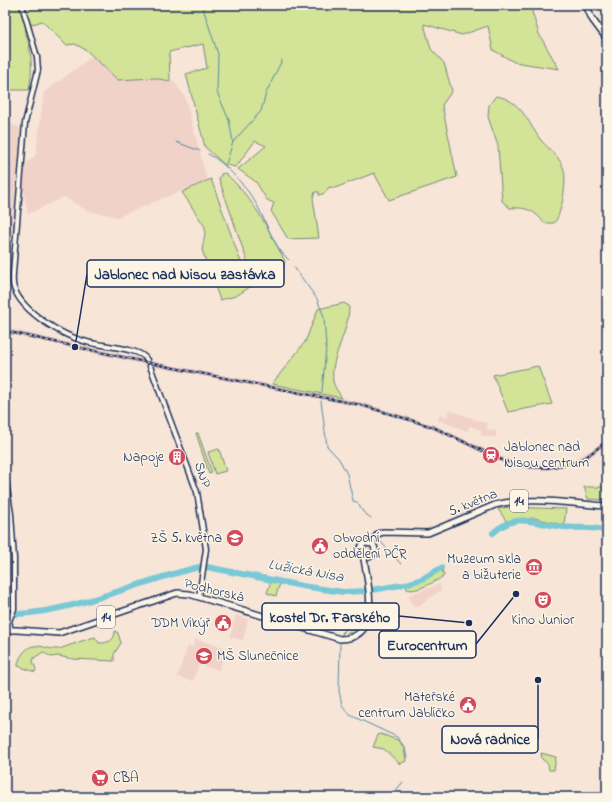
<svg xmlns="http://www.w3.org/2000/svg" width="612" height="802" font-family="'Indie Flower',sans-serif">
  <rect width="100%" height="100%" fill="#f7e5d8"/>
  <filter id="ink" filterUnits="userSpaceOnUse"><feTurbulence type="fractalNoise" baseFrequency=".025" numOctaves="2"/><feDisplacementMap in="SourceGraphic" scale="8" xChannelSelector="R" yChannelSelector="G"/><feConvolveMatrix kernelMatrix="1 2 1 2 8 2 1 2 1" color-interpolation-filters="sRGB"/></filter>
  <g filter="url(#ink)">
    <path fill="#f1d2c8" d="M93 56 118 80 154 78 174 81 185 97 207 180 118 217 88 211 64 197 28 214 23 190 25 165 36 155 44 92Z
      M5 122 21 128 6 301 10 329 155 362 362 402 434 425 505 458 529 464H555L574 459 593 449 607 438V445L587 459 573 465 547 470 528 469 503 463 444 435 404 418 341 403 154 367 5 333V328H7L5 327Z
      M449 410 488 424 486 429 496 431V437L481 436V430L470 426 467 431 438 420 440 414 447 417Z
      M440 584 441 590 417 607H414L411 603 408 595Z
      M236 615 248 619 243 640 230 637Z
      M195 639 226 648 219 670 203 666H198L193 681 177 677 188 646 193 647Z"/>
    <path fill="#d3e397" stroke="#77897a" d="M5 5H530L539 34 559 69 514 62 493 50 488 26 462 35 424 24 431 49 444 63 452 91 442 105 457 177 389 200 374 173 335 188 329 187 325 193 319 195V192H315L313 198 319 238 288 239 271 211 274 203 267 200 256 182 238 169 266 146 255 141 236 167 225 165 205 147 186 74 207 68 203 44 169 52 170 81 154 78 118 80 86 50 75 44 66 45 42 21 30 25 25 31C32 52 33 69 29 90H5Z
      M496 96C521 100 527 121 540 139 548 149 561 157 564 170 567 182 562 214 554 223H544C535 210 525 207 510 208L502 201 498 146 488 117 489 105Z
      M225 173C254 199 267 227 285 261L281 276 254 281 219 179 221 174Z
      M211 179 250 287 236 296 220 300 202 250 205 233V227L182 192Z
      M344 303 349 306C349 334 330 356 333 381 334 387 339 393 342 398L272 384 305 342 318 309Z
      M538 366 552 404 508 412 493 375Z
      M196 433H198L212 473 209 474Z
      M219 449 226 471 215 474 208 452Z
      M584 487H607V500L588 499Z
      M508 507 566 509 564 525 534 518 506 521 498 509Z
      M442 569 444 576C436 581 416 593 407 589L406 585 421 580Z
      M271 581 280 583 276 596 267 593Z
      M362 603H365L341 636 349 620 343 616 347 611Z
      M367 604C366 616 358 631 346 635Z
      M115 631 118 633 121 643 114 654V661L73 659 58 656 51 657 43 652 34 658 33 662 36 669 35 672 18 666C18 661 20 657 24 652 35 638 49 653 62 648 73 644 84 640 95 637L99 643C108 643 115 641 115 631Z
      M381 734 400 741 404 749 406 761 400 764 384 749 373 747 378 735Z
      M541 753 556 757 554 770H549L548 764 542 759Z"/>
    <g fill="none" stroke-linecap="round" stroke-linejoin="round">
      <path stroke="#538ba5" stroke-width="1" d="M202 5 218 54 217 92 229 120 233 142
        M176 142 200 151
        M208 154C224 161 250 191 258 207 268 226 273 246 289 260
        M226 164 233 142 261 111 266 93 282 60
        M294 267 317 299 324 317 326 348 322 392
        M321 401 327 446 339 459 347 474 353 501 357 502 363 512 371 518
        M380 541 401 564
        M5 605 10 609
        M340 644 339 691 342 705 350 715 397 737 405 748 407 758
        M385 797 398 788 403 782"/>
      <path stroke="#79c8d5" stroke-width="6" d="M493 533C517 511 536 524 563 527 578 529 593 526 607 531
        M207 567 302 586 343 592 366 591 401 585
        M406 584 422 579 441 568
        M18 614C81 610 139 581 199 567"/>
      <defs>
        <path id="minor" d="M22 5 37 57 38 70 25 123 13 273C13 278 12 283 14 288 23 313 63 336 87 342 100 346 142 348 147 360
          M150 366 197 492 206 549 199 597
          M5 475 11 514 14 559V609L9 621 11 630"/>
        <path id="major" d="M586 5 592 19 607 39
          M371 543 378 534 383 532 428 533 495 505C529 496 572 504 607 506
          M5 633 11 630H17L59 633 177 593 189 594 340 639C383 639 368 584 364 559L359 550 364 543 373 544 375 549 373 555 369 557 363 556"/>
      </defs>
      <use href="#minor" stroke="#1b2f5e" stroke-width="7"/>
      <use href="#major" stroke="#1b2f5e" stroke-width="8"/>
      <use href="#minor" stroke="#fcf5e5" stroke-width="4"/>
      <use href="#major" stroke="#fcf5e5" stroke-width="5"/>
      <defs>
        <path id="rail" d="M5 331 154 364 361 405 433 427 504 461 528 467 547 468 572 463 586 457 607 441"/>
      </defs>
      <use href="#rail" stroke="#1b2f5e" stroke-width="2.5"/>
      <use href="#rail" stroke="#fcf5e5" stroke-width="1" stroke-dasharray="3" stroke-linecap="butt"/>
    </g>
  </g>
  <defs>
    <symbol id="station-disc" viewBox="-11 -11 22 22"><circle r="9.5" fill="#d1495b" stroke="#fcf5e5"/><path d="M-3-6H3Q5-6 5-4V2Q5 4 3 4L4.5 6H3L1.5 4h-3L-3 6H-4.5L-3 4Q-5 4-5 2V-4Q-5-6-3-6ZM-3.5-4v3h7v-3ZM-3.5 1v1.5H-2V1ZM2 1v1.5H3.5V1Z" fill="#fff"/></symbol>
    <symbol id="building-disc" viewBox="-11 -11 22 22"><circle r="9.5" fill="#d1495b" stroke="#fcf5e5"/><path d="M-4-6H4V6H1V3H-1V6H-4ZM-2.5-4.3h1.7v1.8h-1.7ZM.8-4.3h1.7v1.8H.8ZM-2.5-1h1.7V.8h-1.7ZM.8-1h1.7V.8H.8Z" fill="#fff"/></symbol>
    <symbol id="school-disc" viewBox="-11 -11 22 22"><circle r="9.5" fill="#d1495b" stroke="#fcf5e5"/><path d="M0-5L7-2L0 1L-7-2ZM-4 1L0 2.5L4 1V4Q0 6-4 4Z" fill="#fff"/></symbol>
    <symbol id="civic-disc" viewBox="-11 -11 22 22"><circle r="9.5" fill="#d1495b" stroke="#fcf5e5"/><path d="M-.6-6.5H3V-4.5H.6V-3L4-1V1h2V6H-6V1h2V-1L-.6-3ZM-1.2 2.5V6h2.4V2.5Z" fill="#fff"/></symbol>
    <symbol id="museum-disc" viewBox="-11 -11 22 22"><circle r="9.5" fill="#d1495b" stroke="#fcf5e5"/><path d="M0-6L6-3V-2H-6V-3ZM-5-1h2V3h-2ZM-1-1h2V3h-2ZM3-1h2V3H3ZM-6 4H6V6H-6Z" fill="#fff"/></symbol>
    <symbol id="theatre-disc" viewBox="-11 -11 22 22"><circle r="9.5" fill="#d1495b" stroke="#fcf5e5"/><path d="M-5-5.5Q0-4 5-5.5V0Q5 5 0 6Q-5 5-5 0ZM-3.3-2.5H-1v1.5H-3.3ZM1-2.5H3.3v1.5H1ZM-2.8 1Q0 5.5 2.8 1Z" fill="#fff"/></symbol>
    <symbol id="supermarket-disc" viewBox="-11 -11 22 22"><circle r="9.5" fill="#d1495b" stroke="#fcf5e5"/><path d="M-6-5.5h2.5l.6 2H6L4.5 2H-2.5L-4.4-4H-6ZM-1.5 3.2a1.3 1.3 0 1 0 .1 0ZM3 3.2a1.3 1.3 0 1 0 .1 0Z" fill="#fff"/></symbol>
  </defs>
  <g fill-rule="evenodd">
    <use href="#station-disc" x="481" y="445" width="20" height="20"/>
    <use href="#building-disc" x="167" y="447" width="20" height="20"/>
    <use href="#school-disc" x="225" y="528" width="20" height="20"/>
    <use href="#civic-disc" x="310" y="536" width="20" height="20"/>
    <use href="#museum-disc" x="524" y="557" width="20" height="20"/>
    <use href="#theatre-disc" x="533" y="590" width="20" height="20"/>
    <use href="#civic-disc" x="213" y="613" width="20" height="20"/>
    <use href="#school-disc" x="194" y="646" width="20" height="20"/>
    <use href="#civic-disc" x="458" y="695" width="20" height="20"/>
    <use href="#supermarket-disc" x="90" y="768" width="20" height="20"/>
  </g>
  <g text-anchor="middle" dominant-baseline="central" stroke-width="3" stroke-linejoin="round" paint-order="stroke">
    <g fill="#fcf5e5" stroke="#5e6a86" stroke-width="1">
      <rect x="510" y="490" width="18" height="22" rx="3"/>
      <rect x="97" y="606" width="18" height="22" rx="3"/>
    </g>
    <g font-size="13" font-weight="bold" fill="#1b2f5e">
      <text x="519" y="501">14</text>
      <text x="106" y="617">14</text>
    </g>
    <g font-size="14" fill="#1b2f5e" stroke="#fcf5e5" text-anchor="end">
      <text x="504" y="447" text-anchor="start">Jablonec nad<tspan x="504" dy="16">Nisou centrum</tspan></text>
      <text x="164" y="457">Napoje</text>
      <text x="222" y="538">ZŠ 5. května</text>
      <text x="333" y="538" text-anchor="start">Obvodní<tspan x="333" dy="16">oddělení PČR</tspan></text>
      <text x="521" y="559">Muzeum skla<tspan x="521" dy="16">a bižuterie</tspan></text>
      <text x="543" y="620" text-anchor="middle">Kino Junior</text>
      <text x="210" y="623">DDM Vikýř</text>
      <text x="217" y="656" text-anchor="start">MŠ Slunečnice</text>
      <text x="455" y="697">Mateřské<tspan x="455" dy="16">centrum Jablíčko</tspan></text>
      <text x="113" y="778" text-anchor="start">CBA</text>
    </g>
    <g font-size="14" fill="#1b2f5e" stroke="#fcf5e5">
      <text transform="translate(202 475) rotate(72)">SNP</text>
      <text transform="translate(473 503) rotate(-22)">5. května</text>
      <text transform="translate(214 591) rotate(14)">Podhorská</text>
    </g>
    <g font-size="15" font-style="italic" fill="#32557c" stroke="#fcf5e5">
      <text transform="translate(306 571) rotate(10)">Lužická Nisa</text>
    </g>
  </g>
  <path fill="none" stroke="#1b2f5e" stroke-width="1.5" d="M75 347L87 274M469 623L399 616M516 594L476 644M538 680L538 739"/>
  <g fill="#1b2f5e" stroke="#fcf5e5" stroke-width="1.5">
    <circle cx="75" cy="347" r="4"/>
    <circle cx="469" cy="623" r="4"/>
    <circle cx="516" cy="594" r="4"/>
    <circle cx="538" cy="680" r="4"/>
  </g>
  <g fill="#fcf5e5" stroke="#1b2f5e" stroke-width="1.5">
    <rect x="87" y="260" width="197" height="27" rx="4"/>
    <rect x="262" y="603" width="137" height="27" rx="4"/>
    <rect x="379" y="631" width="97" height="27" rx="4"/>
    <rect x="442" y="726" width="96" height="27" rx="4"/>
  </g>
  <g font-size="15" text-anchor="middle" font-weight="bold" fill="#1b2f5e">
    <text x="185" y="279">Jablonec nad Nisou zastávka</text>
    <text x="330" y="622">kostel Dr. Farského</text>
    <text x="427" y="650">Eurocentrum</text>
    <text x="490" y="744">Nová radnice</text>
  </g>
  <rect width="612" height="802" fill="none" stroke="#fcf5e5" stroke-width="20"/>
  <rect x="10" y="10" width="592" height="782" fill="none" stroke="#1b2f5e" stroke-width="1.5" filter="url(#ink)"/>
</svg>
